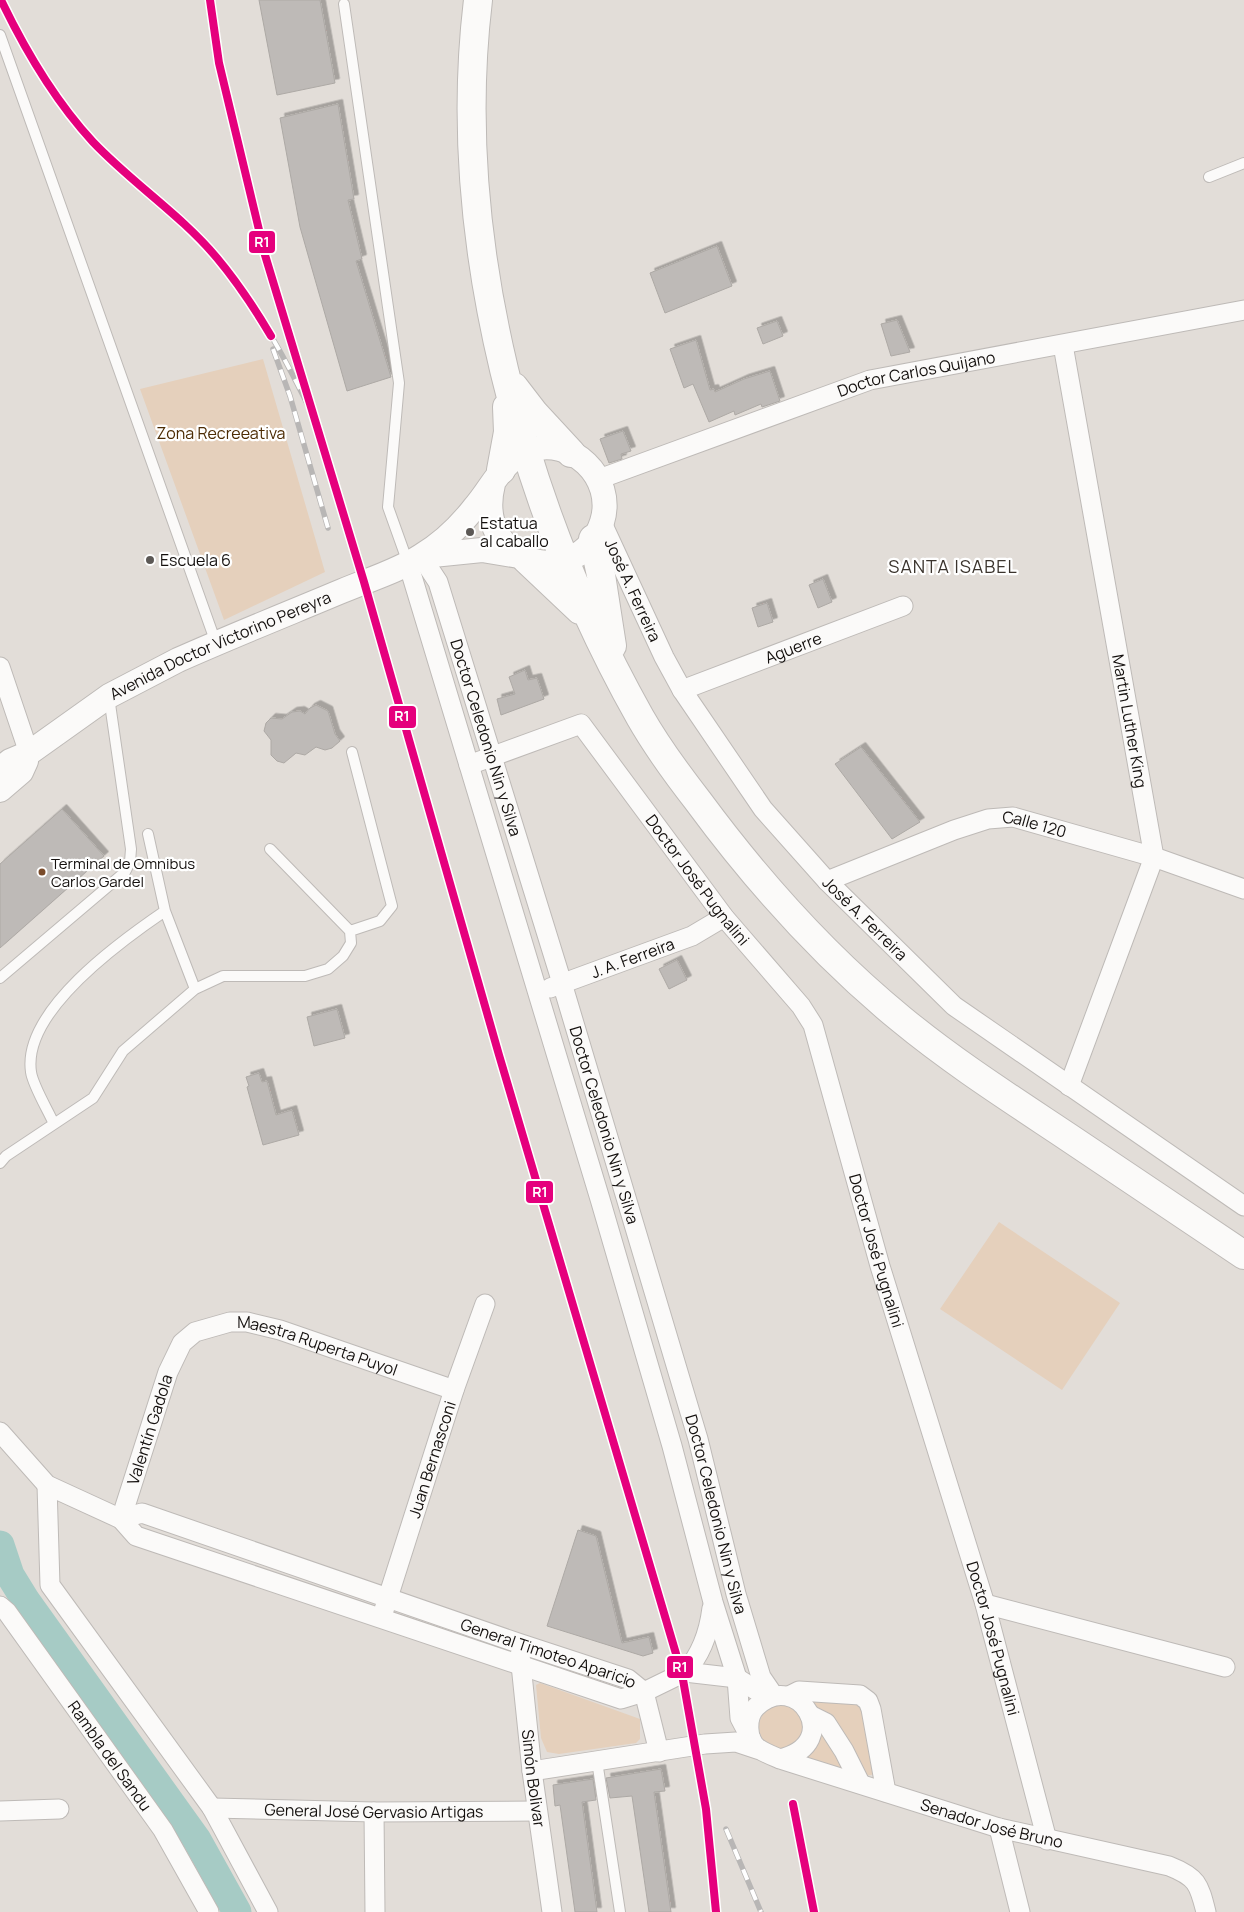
<svg xmlns="http://www.w3.org/2000/svg" width="1244" height="1912" font-family="Manrope,sans-serif">
  <defs>
    <filter id="shadow"><feDropShadow dx="4.5" dy="-4.5" stdDeviation="0" flood-color="#0004"/></filter>
  </defs>
  <rect width="100%" height="100%" fill="#e2ddd8"/>
  <path fill="#e5d0bc" d="M263 359 325 572 224 620 140 389Z
    M999 1222 1120 1303 1062 1390 940 1309Z
    M540 1683 640 1719V1739L636 1743 559 1754 547 1752 541 1738 536 1685Z
    M800 1695 858 1701 864 1706 875 1774 866 1776 838 1724Z
    M759 1727a22 22 0 1 1 44 0a22 22 0 1 1-44 0Z
    M823 1732 849 1774 805 1758 817 1743 820 1733Z"/>
  <g fill="none" stroke-linecap="round" stroke-linejoin="round">
    <path stroke="#a6cbc5" stroke-width="29" d="M0 1545 10 1575 26 1601 197 1840 237 1912"/>
  </g>
  <path fill="#bebab7" stroke="#ada9a5" filter="url(#shadow)" d="M259 0H320L335 83 277 95Z
    M338 104 354 199 348 200 362 259 356 261 391 377 347 391 300 227 280 118Z
    M717 246 732 286 665 313 650 273Z
    M897 320 910 352 891 356 881 324Z
    M777 321 783 336 763 344 757 328Z
    M696 340 710 390 714 389 715 392 744 379 770 371 780 401 762 407 761 404 735 415 734 411 709 422 693 384 684 388 670 349Z
    M623 431 631 451 621 454 622 459 609 463 600 439Z
    M823 579 832 602 818 608 809 585Z
    M767 603 773 622 758 627 752 608Z
    M525 670 528 680 537 678 544 699 501 715 497 699 515 694 509 677Z
    M316 705 328 711 335 734 340 741 332 748 325 750 316 747 305 755 296 753 284 763 277 761 271 755V740L264 731 266 723 271 718 282 719 292 712 300 711 305 714 310 708Z
    M861 747 920 822 892 839 835 764Z
    M62 809 104 856 0 948V864Z
    M677 960 687 980 669 989 659 969Z
    M337 1009 345 1038 314 1046 307 1017Z
    M259 1073 262 1082 267 1081 276 1115 292 1110 299 1135 263 1145 247 1087 249 1086 246 1077Z
    M578 1530 596 1536 622 1643 649 1637 653 1653 643 1656 547 1626Z
    M661 1769 665 1791 654 1792 671 1912H649L632 1796 610 1798 606 1778Z
    M593 1779 596 1800 582 1802 597 1912H575L560 1805 555 1806 553 1785Z"/>
  <g fill="none" stroke-linecap="round" stroke-linejoin="round">
    <defs>
      <path id="service" d="M344 4 399 383 388 507 408 563
        M0 35 216 643
        M1209 177 1244 163
        M148 834 165 911 195 989
        M350 931 380 921 392 906 352 752
        M0 978 125 872 130 862 131 849 109 697
        M54 1124C48 1110 33 1086 31 1072 22 1011 121 941 165 911
        M0 1163 6 1156 93 1098 123 1051 195 989 223 976H305L328 969 343 956 351 943 350 931 270 849
        M597 1761 620 1912"/>
      <g id="minor">
        <path id="s1" d="M1063 345 1154 857 1069 1086"/>
        <path id="s2" d="M599 479 870 380 1244 310"/>
        <path id="s3" d="M602 523 664 657 682 690 763 809 827 881 954 1006 1244 1206"/>
        <path id="s4" d="M421 556 438 582 562 983 698 1439 736 1594 761 1677 774 1696"/>
        <path d="M408 563 600 1199 672 1446 713 1602 737 1678 740 1718 751 1739"/>
        <path d="M0 667 29 753"/>
        <path id="s5" d="M682 690 903 606"/>
        <path id="s6" d="M469 765 581 724 724 917 801 1006 813 1025 880 1266 985 1604 1047 1840"/>
        <path id="s7" d="M827 881 954 830 988 819 1013 817 1154 857 1244 889"/>
        <path id="s8" d="M550 988 692 936 724 917"/>
        <path d="M0 1432 47 1485 121 1519 136 1536 621 1699 644 1692 685 1672 737 1678 768 1698"/>
        <path d="M47 1485 50 1585 212 1808 268 1912"/>
        <path id="s9" d="M121 1519 142 1513 518 1643 628 1679 644 1692"/>
        <path id="s10" d="M121 1519 168 1372 182 1343 195 1332 230 1322H247L280 1330 454 1390"/>
        <path d="M985 1604 1225 1667"/>
        <path id="s11" d="M0 1606 7 1612 163 1830 209 1912"/>
        <path id="s12" d="M384 1610 454 1390 485 1304"/>
        <path id="s13" d="M520 1655 532 1771 552 1912"/>
        <path d="M685 1672C702 1654 709 1632 712 1608"/>
        <path d="M644 1692 659 1752"/>
        <path d="M789 1696 799 1691 860 1695 868 1701 871 1709 886 1792"/>
        <path d="M810 1715 826 1723 844 1751 860 1783"/>
        <path id="s14" d="M780 1759C846 1743 797 1667 756 1707 746 1717 746 1741 759 1749 765 1753 773 1756 780 1759L999 1828 1169 1866C1197 1877 1199 1884 1206 1912"/>
        <path d="M532 1771 705 1744 736 1742 757 1749"/>
        <path id="s15" d="M212 1808 374 1812 537 1811"/>
        <path d="M0 1811 59 1809"/>
        <path d="M374 1812 375 1912"/>
        <path d="M999 1828 1020 1912"/>
      </g>
      <g id="tertiary">
        <path d="M423 556 482 550 519 556"/>
        <path id="s16" d="M0 769 10 761 29 753 109 696 178 660C232 636 287 614 342 591 368 580 398 571 421 556 441 544 460 526 474 508 491 489 502 461 527 451 571 434 616 478 602 522 580 592 472 567 493 484"/>
        <path d="M0 790 21 772 26 761"/>
      </g>
      <path id="trunk" d="M478 0C449 240 523 509 640 717 657 747 677 774 698 801 757 881 824 956 901 1019 953 1062 1011 1099 1068 1137 1127 1176 1185 1216 1244 1255
        M514 387 534 413 571 453
        M501 470 508 432 507 407
        M593 539 601 575 612 646
        M526 559 580 610"/>
    </defs>
    <use href="#service" stroke="#bebab7" stroke-width="12"/>
    <use href="#minor" stroke="#bebab7" stroke-width="21"/>
    <use href="#tertiary" stroke="#bebab7" stroke-width="26"/>
    <use href="#trunk" stroke="#bebab7" stroke-width="30"/>
    <use href="#service" stroke="#fbfaf9" stroke-width="10"/>
    <use href="#minor" stroke="#fbfaf9" stroke-width="19"/>
    <use href="#tertiary" stroke="#fbfaf9" stroke-width="24"/>
    <use href="#trunk" stroke="#fbfaf9" stroke-width="28"/>
    <defs>
      <path id="rail" d="M1 0C25 50 55 101 93 142 132 183 181 215 217 258 258 307 288 363 315 420
        M273 349 290 396 328 528
        M793 1804 814 1912
        M726 1829 761 1912"/>
    </defs>
    <use href="#rail" stroke="#b8b6b5" stroke-width="5.5"/>
    <use href="#rail" stroke="#fff" stroke-width="4" stroke-dasharray="11" stroke-linecap="butt"/>
    <defs>
      <path id="rail-1" d="M1 0C25 50 55 101 93 142 132 183 181 215 217 258 238 283 255 309 271 336
        M210 0 219 63 265 255 364 582 499 1055 682 1674 706 1809 716 1912
        M793 1804 814 1912"/>
    </defs>
    <use href="#rail-1" stroke="#fff" stroke-width="11"/>
    <use href="#rail-1" stroke="#e5007d" stroke-width="8"/>
  </g>
  <g fill="#5c5855" stroke="#fff" stroke-width="2">
    <circle cx="470" cy="532" r="5"/>
    <circle cx="150" cy="560" r="5"/>
  </g>
  <circle fill="#7a4b2a" stroke="#fff" stroke-width="2" cx="42" cy="872" r="4.5"/>
  <g text-anchor="middle" dominant-baseline="central" stroke-width="4.5" stroke-linejoin="round" paint-order="stroke">
    <g font-size="15" fill="#14100e" stroke="#fff" text-anchor="start">
      <text x="51" y="863">Terminal de Omnibus<tspan x="51" dy="18">Carlos Gardel</tspan></text>
    </g>
    <g font-size="16" fill="#14100e" stroke="#fff">
      <text stroke="none"><textPath href="#s2" startOffset="335">Doctor Carlos Quijano</textPath></text>
      <text stroke="none"><textPath href="#s3" startOffset="74">José A. Ferreira</textPath></text>
      <text stroke="none"><textPath href="#s16" startOffset="254">Avenida Doctor Victorino Pereyra</textPath></text>
      <text stroke="none"><textPath href="#s5" startOffset="119">Aguerre</textPath></text>
      <text stroke="none"><textPath href="#s1" startOffset="382">Martin Luther King</textPath></text>
      <text stroke="none"><textPath href="#s4" startOffset="194">Doctor Celedonio Nin y Silva</textPath></text>
      <text stroke="none"><textPath href="#s7" startOffset="220">Calle 120</textPath></text>
      <text stroke="none"><textPath href="#s6" startOffset="314">Doctor José Pugnalini</textPath></text>
      <text stroke="none"><textPath href="#s3" startOffset="479">José A. Ferreira</textPath></text>
      <text stroke="none"><textPath href="#s8" startOffset="88">J. A. Ferreira</textPath></text>
      <text stroke="none"><textPath href="#s4" startOffset="599">Doctor Celedonio Nin y Silva</textPath></text>
      <text stroke="none"><textPath href="#s6" startOffset="734">Doctor José Pugnalini</textPath></text>
      <text stroke="none"><textPath href="#s10" startOffset="331">Maestra Ruperta Puyol</textPath></text>
      <text stroke="none"><textPath href="#s10" startOffset="94">Valentín Gadola</textPath></text>
      <text stroke="none"><textPath href="#s12" startOffset="158">Juan Bernasconi</textPath></text>
      <text stroke="none"><textPath href="#s4" startOffset="1004">Doctor Celedonio Nin y Silva</textPath></text>
      <text stroke="none"><textPath href="#s6" startOffset="1139">Doctor José Pugnalini</textPath></text>
      <text stroke="none"><textPath href="#s9" startOffset="452">General Timoteo Aparicio</textPath></text>
      <text stroke="none"><textPath href="#s11" startOffset="186">Rambla del Sandu</textPath></text>
      <text stroke="none"><textPath href="#s13" startOffset="124">Simón Bolivar</textPath></text>
      <text stroke="none"><textPath href="#s15" startOffset="162">General José Gervasio Artigas</textPath></text>
      <text stroke="none"><textPath href="#s14" startOffset="418">Senador José Bruno</textPath></text>
    </g>
    <g font-size="16" fill="#4c2b03" stroke="#fff">
      <text x="221" y="433">Zona Recreeativa</text>
    </g>
    <g font-size="16" fill="#14100e" stroke="#fff" text-anchor="start">
      <text x="480" y="523">Estatua<tspan x="480" dy="18">al caballo</tspan></text>
      <text x="160" y="560">Escuela 6</text>
    </g>
    <g font-size="18" letter-spacing="1" fill="#3b342d" stroke="#fff">
      <text x="953" y="566">SANTA ISABEL</text>
    </g>
  </g>
  <g stroke="#fff" stroke-width="2">
    <rect x="248" y="230" width="28" height="24" rx="5" fill="#e5007d"/>
    <rect x="388" y="705" width="29" height="24" rx="5" fill="#e5007d"/>
    <rect x="525" y="1180" width="29" height="24" rx="5" fill="#e5007d"/>
    <rect x="666" y="1655" width="28" height="24" rx="5" fill="#e5007d"/>
  </g>
  <g font-size="14" text-anchor="middle" font-weight="bold" fill="#fff">
    <text x="262" y="247">R1</text>
    <text x="402" y="721">R1</text>
    <text x="540" y="1197">R1</text>
    <text x="680" y="1672">R1</text>
  </g>
</svg>
